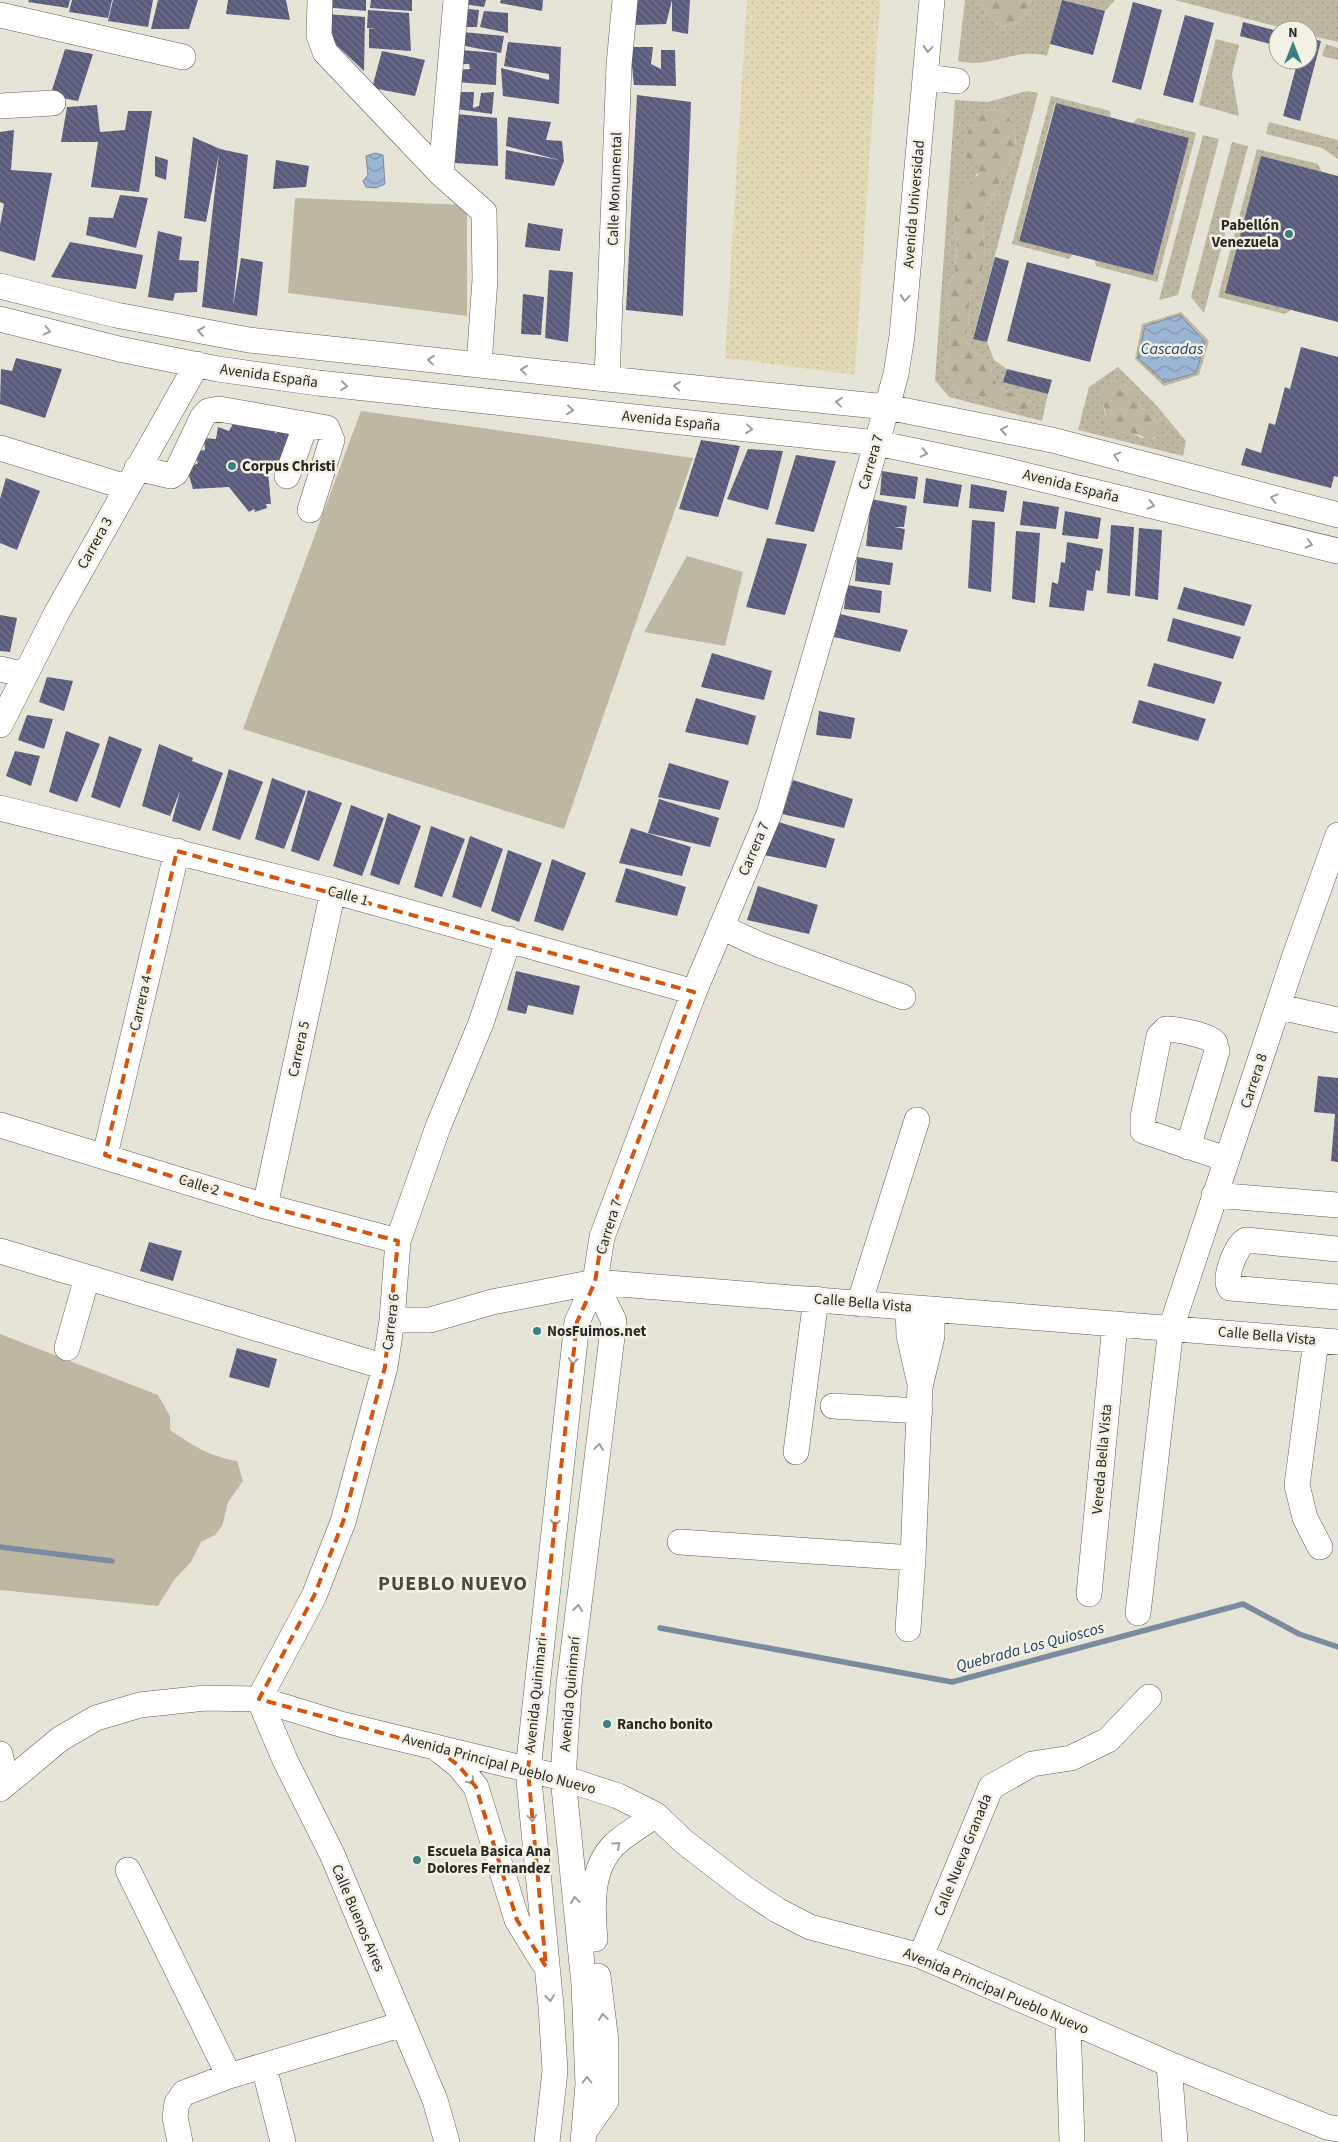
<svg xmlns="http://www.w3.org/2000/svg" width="1338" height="2142" font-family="'Source Sans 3',sans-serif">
  <defs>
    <pattern id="forest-firs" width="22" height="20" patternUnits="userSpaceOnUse" patternTransform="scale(1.25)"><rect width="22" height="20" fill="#beb8a2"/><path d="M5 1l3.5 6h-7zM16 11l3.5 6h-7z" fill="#a39e8b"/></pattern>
    <pattern id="sand-dots" width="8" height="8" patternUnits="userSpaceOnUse" patternTransform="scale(1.25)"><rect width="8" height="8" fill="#e3dab5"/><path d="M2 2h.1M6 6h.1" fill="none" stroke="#c3bb9b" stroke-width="1.8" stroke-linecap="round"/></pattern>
    <pattern id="garden-dots" width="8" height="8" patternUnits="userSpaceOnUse" patternTransform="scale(1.25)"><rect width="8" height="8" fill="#beb8a2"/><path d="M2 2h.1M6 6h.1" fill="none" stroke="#a39e8b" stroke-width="1.8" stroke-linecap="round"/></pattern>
    <pattern id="water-waves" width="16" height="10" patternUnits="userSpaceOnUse" patternTransform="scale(1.25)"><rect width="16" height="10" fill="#9cb5d4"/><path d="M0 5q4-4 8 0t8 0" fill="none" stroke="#7f93ac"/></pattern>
    <pattern id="building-back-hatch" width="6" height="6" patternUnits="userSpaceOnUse" patternTransform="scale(1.25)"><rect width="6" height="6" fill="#585b7b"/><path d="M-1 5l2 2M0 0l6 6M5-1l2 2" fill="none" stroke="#72748c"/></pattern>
  </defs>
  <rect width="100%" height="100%" fill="#e6e3d7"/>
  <path fill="#beb8a2" d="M295 198 467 205V316L288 293Z
    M361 411 693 458 564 829 243 729Z
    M687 556 743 572 725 646 644 632Z
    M0 1334 158 1395 170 1416V1430C191 1445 211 1457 237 1461L243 1481 228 1502 222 1526 215 1535 201 1542 191 1562 174 1580 158 1606 0 1590Z"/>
  <path fill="url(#forest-firs)" d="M981 0H1032L1018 23 1004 27C988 22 986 15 981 0Z
    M991 109 1003 110C1036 143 996 179 985 213 980 230 987 248 983 266 982 276 974 284 971 294 970 298 967 340 967 342 970 351 982 357 988 364 994 372 994 385 1003 390 1015 396 1027 392 1035 407L1030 411H1018L992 399 966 394 954 386 945 367 950 342 947 290 954 272 957 253 954 205 960 193 978 175C975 163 971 165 966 156 959 140 974 113 991 109Z
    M1112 381C1132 381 1132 396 1143 408 1152 418 1158 421 1159 435 1148 444 1145 436 1135 434 1128 432 1122 434 1115 430 1105 423 1107 416 1104 406 1100 394 1099 387 1112 381Z"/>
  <path fill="url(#sand-dots)" d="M747 0H880L855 375 725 358Z"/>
  <path fill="url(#garden-dots)" fill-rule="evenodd" d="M965 0H981C986 15 988 22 1004 27L1018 23 1032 0H1115L1105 11 1062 0 1047 56C1015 47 991 69 958 61Z
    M1175 0H1338V42L1308 35V30H1290Z
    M1216 39 1239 45 1232 74 1239 116 1199 105Z
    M1326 44 1338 48V60L1322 56Z
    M1027 91 1038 93 973 338 987 342 994 360 1007 369 1004 382 1048 394 1042 421 949 397 935 380 955 100 988 102ZM991 109 1003 110C1036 143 996 180 985 213 980 230 987 248 983 266 982 276 974 284 971 294 970 298 967 340 967 342 970 351 982 357 988 364 994 372 994 385 1003 390 1015 396 1027 392 1035 407L1030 411H1018L992 399 966 394 954 386 945 367 950 342 947 290 954 272 957 253 954 205 960 193 974 180 979 169C975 164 968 161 966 154 960 138 975 113 991 109Z
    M1051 96 1110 111 1111 117 1055 103 1019 240 1073 254 1069 259 1012 244Z
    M1138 118 1196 133 1157 282 1096 266 1095 260 1153 275 1189 138 1133 123Z
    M1269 122 1338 140V159L1322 148 1266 134Z
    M1203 135 1219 139 1178 295 1159 300Z
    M1232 142 1248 146 1204 313 1191 297Z
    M1257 149 1318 164 1322 172 1261 156 1291 310 1285 314 1218 297Z
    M1181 312 1209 341 1199 375 1164 386 1135 359 1142 324ZM1180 315 1138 358 1145 326Z
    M1118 367 1156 405 1186 441 1183 456 1078 430 1089 387ZM1112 381C1132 381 1132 396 1143 408 1152 418 1158 421 1159 435L1154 439 1141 438 1129 431 1123 433C1110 428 1106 421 1104 408 1102 395 1097 388 1112 381Z"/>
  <path fill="url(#water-waves)" stroke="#7a8b9f" d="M375 153 383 155 385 184 376 188 366 187 363 181 368 175 366 156Z
    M1180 315 1205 342 1196 373 1165 382 1138 358 1145 326Z"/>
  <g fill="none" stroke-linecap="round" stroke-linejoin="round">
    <path stroke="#7a8b9f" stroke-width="5.5" d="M0 1547 112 1561
      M660 1628 952 1682 1243 1604 1299 1634 1338 1647"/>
  </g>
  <path fill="url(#building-back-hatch)" d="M29 0H70L68 8 28 2Z
    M72 0H112L108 18 69 12Z
    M113 0H153L148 27 108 21Z
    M158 0H198L189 29H151Z
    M228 0H286L290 20 226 14Z
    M325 0H366V11L324 7Z
    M371 0H412V11L370 8Z
    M463 0H486L484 7 463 4Z
    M501 0H543L542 11 500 3Z
    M636 0H672L666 24 636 25Z
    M672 0H690L688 34 672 31Z
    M1062 0 1105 11 1093 55 1050 44Z
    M1133 2 1162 10 1141 90 1112 82Z
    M458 8 479 10 477 27H456Z
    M368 10 409 13 411 51 369 48V29H375L367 28Z
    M484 11 508 13V33L480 27Z
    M327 14 365 17 364 71 334 43Z
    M1185 15 1214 23 1193 103 1163 95Z
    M1243 22 1278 31V46L1240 36Z
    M463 32 504 36 501 53 460 45Z
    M1308 38 1321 41 1300 121 1283 116 1298 60H1308Z
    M508 42 561 47 559 104 503 96 501 68 549 80V74L504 66Z
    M630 47H653L651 64 661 69V50H675L676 86 634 85Z
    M65 49 93 54 78 101 50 96Z
    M460 50 497 53 496 85 455 82V70L470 69 469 64H459Z
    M382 51 425 60 415 96 372 88Z
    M459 92H474L473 108 479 106 481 93 494 92 492 114 456 109Z
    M637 95 691 102 683 316 626 310Z
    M1056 103 1189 138 1153 275 1019 241Z
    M97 105 100 132 125 130 128 111H152L139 192 91 187 98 142H61L67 107Z
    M457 114 497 118 498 166 455 163Z
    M508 117 551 122 546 140 562 141 564 161 554 186 505 179 506 150 559 160 506 146Z
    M14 130 11 170 52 173 35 261 0 251V225L4 204 0 202V132Z
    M193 137 220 149 248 155 233 306 241 258 263 262 257 316 202 307 219 153 206 222 184 218Z
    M155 156 168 160 166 180 155 176Z
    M1261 156 1338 176V322L1225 293Z
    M276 160 309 166 306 187 273 189Z
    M120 195 148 198 136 248 86 235 89 217 113 218Z
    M528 223 563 229 560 251 525 247Z
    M158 231 182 237 179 260 199 261 197 292 175 293 173 301 148 297Z
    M70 242 143 255 136 289 51 277Z
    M995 257 1009 261 987 342 973 339Z
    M1027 262 1111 284 1090 362 1007 341Z
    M549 270 573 272 568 342 545 338Z
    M523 294 544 297 541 335 521 334Z
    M1301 347 1338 357V477L1334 476 1331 488 1241 465 1246 448 1261 453 1269 423 1275 425 1285 387 1290 389Z
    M16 358 62 369 45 418 0 404 1 369 12 371Z
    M1007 369 1052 380 1048 394 1003 382Z
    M252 418 270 422 275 433 287 429 294 443 268 472 271 504H266L267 508 255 512 254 509 249 512 229 487 193 489 187 469 198 463 193 452 205 450 204 438 216 439 218 427 229 431 235 420 245 427Z
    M701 440 740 446 718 517 679 509Z
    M748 449 783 451 768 510 727 499Z
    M796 455 836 461 814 532 775 524Z
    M882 471 918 477 915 499 880 495Z
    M6 478 40 491 17 550 0 543V499Z
    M926 478 962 485 958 507 923 503Z
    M971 484 1007 491 1004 512 969 508Z
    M871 499 907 506 904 527H894L905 529 902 550 866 546Z
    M1023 501 1059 507 1056 529 1020 525Z
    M1065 511 1101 518 1098 539 1062 535Z
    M972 520 995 522 991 592 968 588Z
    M1111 525 1134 527 1130 596 1107 593Z
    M1139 528 1162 530 1158 600 1135 596Z
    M1016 531 1040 533 1035 603 1012 599Z
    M767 538 807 544 785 615 746 607Z
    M1067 542 1103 549 1100 571 1096 570 1093 591 1087 590 1084 611 1049 607 1052 582 1058 584 1061 562 1065 563Z
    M857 557 893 563 890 585 855 581Z
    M847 585 882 591 880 613 844 609Z
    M1184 587 1252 605 1244 626 1177 609Z
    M840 614 908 630 900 652 834 637Z
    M0 615 17 618 10 652 0 651Z
    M1173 618 1241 637 1233 659 1167 641Z
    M712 653 772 671 764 700 701 687Z
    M1154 663 1222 682 1214 704 1147 686Z
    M47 677 73 681 64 711 39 702Z
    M696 698 756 716 748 745 685 732Z
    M1139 700 1206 719 1198 741 1132 723Z
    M819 711 855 718 851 739 816 735Z
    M27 715 53 719 44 749 18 740Z
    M66 731 100 744 77 802 49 792Z
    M109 736 142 749 120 808 91 797Z
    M159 744 193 758 192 761 223 773 200 831 172 821 180 791 170 816 142 806Z
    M15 751 40 756 31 786 6 776Z
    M669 763 729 781 720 810 658 797Z
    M229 769 263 782 240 840 212 830Z
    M272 778 306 791 284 849 255 839Z
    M793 780 853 799 844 828 782 814Z
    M308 790 342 803 319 861 291 851Z
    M659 799 719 818 710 847 648 833Z
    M351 805 384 818 362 876 333 866Z
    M388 813 421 826 399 885 370 875Z
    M775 821 835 839 826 868 764 855Z
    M431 826 465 839 442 897 414 887Z
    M631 828 691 847 682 876 619 863Z
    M470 836 503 849 481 908 452 897Z
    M508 850 542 863 519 922 491 911Z
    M552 859 586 873 563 931 534 921Z
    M626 868 686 887 677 916 615 902Z
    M758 886 818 905 809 934 747 920Z
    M516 971 580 986 573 1015 528 1005 526 1014 507 1010Z
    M1318 1076 1338 1078V1162L1331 1161 1335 1114 1314 1112Z
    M149 1242 182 1251 173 1281 140 1271Z
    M237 1348 277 1359 269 1388 229 1377Z"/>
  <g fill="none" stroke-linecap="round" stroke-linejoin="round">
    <defs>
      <path id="minor" d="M320 0 319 35 325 52 441 174 484 212 485 279 479 365
        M0 15 183 57
        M926 77 957 81
        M0 106 53 103
        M441 174 456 0
        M0 286 116 315 249 340 607 379 887 407 1052 440 1338 515
        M0 319 119 349 218 369 318 383 877 443 996 468 1338 551
        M607 379 619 65 625 0
        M0 448 126 487
        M137 468 171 476 176 473 202 418 208 411 219 409 327 428 332 440 310 510
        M287 476 306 424
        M0 669 25 675
        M0 725 56 614 197 364
        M0 808 333 891 694 992
        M721 927 760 945 903 997
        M1280 1007 1338 1020
        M0 1125 265 1206 398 1241
        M1188 1147 1217 1051C1216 1050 1215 1044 1215 1043 1210 1035 1175 1029 1166 1029L1159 1036 1143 1117V1131L1226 1159
        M105 1155 177 851
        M1214 1195 1338 1205
        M265 1206 333 891
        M1338 1249 1246 1240C1236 1246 1223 1278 1230 1288L1338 1297
        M0 1251 385 1367
        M859 1304 917 1120
        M908 1307 909 1335 919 1380
        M392 1320H430L492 1302 595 1282 1338 1342
        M1316 1341 1297 1485 1305 1518 1320 1547
        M67 1348 87 1278
        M833 1406 920 1411
        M796 1452 816 1299
        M680 1542 913 1558
        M1089 1594 1115 1324
        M1138 1613 1171 1328 1293 961 1338 835
        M908 1629 913 1558 920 1387 932 1336V1309
        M440 1751 459 1766 476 1787 517 1920 543 1962
        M0 1754 6 1783
        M0 1789 60 1739 96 1718 140 1705 205 1698 259 1699 340 1724 563 1778 618 1796 656 1815 683 1841 744 1888 777 1910 810 1927 921 1956 1169 2064 1327 2127 1338 2129
        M128 1870 229 2076
        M595 1939C592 1907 590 1868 615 1844 627 1833 643 1824 656 1815
        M921 1956 991 1787 1032 1764 1071 1758 1108 1740 1149 1697
        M1068 2021 1072 2142
        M1169 2064 1175 2142
        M264 2067 283 2142
        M586 2129 606 2101V2042L598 1976
        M180 2142 175 2117 177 2103 184 2093 229 2076 403 2024
        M447 2142 435 2100 332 1854 285 1760 259 1699 314 1596 343 1522 385 1367 392 1320 398 1241 438 1127 481 1023 509 939
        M547 2142 555 2071 551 2006 528 1770 577 1322 595 1282 602 1237 694 992 769 814 887 407 896 374 902 336 932 0
        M583 2142 588 2084 584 1984 563 1778 569 1685 614 1321 595 1282"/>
    </defs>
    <use href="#minor" stroke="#605e54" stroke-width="26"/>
    <use href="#minor" stroke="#fff" stroke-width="25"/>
  </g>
  <defs><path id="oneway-chevron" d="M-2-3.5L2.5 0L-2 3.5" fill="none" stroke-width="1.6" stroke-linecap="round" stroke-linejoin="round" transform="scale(1.25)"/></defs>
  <g stroke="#9f9e9c">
    <use href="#oneway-chevron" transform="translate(928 49) rotate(95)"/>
    <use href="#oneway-chevron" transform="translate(905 298) rotate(95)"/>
    <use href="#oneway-chevron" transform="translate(47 331) rotate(14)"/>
    <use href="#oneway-chevron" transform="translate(201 331) rotate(-170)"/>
    <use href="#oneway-chevron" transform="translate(431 360) rotate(-174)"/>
    <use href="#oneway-chevron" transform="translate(524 370) rotate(-174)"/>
    <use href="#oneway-chevron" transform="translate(344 386) rotate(6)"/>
    <use href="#oneway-chevron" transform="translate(677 386) rotate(-174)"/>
    <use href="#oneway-chevron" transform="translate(839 402) rotate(-174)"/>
    <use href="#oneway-chevron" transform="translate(570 410) rotate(6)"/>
    <use href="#oneway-chevron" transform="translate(749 429) rotate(6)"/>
    <use href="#oneway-chevron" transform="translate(1004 430) rotate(-169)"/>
    <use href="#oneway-chevron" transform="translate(924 453) rotate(12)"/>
    <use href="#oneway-chevron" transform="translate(1117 456) rotate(-165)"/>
    <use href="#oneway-chevron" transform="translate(1274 498) rotate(-165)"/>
    <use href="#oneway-chevron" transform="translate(1151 505) rotate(14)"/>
    <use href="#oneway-chevron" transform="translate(1309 544) rotate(14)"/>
    <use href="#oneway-chevron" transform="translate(573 1361) rotate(96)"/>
    <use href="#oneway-chevron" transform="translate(599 1447) rotate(-82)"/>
    <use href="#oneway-chevron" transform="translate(555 1523) rotate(96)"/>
    <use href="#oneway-chevron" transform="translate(578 1608) rotate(-83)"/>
    <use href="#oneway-chevron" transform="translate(471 1781) rotate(51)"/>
    <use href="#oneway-chevron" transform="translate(532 1818) rotate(85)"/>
    <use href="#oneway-chevron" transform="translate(617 1845) rotate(-42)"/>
    <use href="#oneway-chevron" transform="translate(575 1900) rotate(-96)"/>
    <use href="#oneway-chevron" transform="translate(550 1998) rotate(83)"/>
    <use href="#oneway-chevron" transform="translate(603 2017) rotate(-97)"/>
    <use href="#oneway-chevron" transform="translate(587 2080) rotate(-91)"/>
  </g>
  <path fill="none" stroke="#d5540e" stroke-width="4" stroke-dasharray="10 6" stroke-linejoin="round" d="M177 851 694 992 602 1237 595 1282 577 1322 528 1770 546 1967 517 1920 476 1787 459 1766 436 1748 259 1699 314 1596 343 1522 385 1367 398 1241 265 1206 105 1155Z"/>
  <g fill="#3a827f" stroke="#f3f0e4" stroke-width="2">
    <circle cx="1289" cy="234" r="5"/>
    <circle cx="232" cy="466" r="5"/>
    <circle cx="537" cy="1331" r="5"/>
    <circle cx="607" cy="1724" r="5"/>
    <circle cx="417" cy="1860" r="5"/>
  </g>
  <g text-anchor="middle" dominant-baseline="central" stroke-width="5" stroke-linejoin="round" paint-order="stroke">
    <g font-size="15" fill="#292823" stroke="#f3f0e4">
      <text transform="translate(615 189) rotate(-88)">Calle Monumental</text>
      <text transform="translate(914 204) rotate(-85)">Avenida Universidad</text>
      <text transform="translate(269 376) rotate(8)">Avenida España</text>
      <text transform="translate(671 421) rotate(6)">Avenida España</text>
      <text transform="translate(871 462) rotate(-74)">Carrera 7</text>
      <text transform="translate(1071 486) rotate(14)">Avenida España</text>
      <text transform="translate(95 543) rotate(-61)">Carrera 3</text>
      <text transform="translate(754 849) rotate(-67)">Carrera 7</text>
      <text transform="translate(348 896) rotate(15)">Calle 1</text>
      <text transform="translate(141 1003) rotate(-77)">Carrera 4</text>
      <text transform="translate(299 1049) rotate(-78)">Carrera 5</text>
      <text transform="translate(1254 1081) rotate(-72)">Carrera 8</text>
      <text transform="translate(199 1185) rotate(17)">Calle 2</text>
      <text transform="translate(609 1227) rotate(-73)">Carrera 7</text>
      <text transform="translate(863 1303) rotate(5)">Calle Bella Vista</text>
      <text transform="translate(391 1322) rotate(-83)">Carrera 6</text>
      <text transform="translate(1267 1336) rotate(5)">Calle Bella Vista</text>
      <text transform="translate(1102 1459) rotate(-85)">Vereda Bella Vista</text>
      <text transform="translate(570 1694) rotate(-85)">Avenida Quinimarí</text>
      <text transform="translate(536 1695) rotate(-84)">Avenida Quinimari</text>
      <text transform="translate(499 1764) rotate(15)">Avenida Principal Pueblo Nuevo</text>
      <text transform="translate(963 1855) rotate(-68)">Calle Nueva Granada</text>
      <text transform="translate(358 1918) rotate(67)">Calle Buenos Aires</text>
      <text transform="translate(996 1991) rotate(23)">Avenida Principal Pueblo Nuevo</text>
    </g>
    <g font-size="15" font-weight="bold" fill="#292823" stroke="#f3f0e4" text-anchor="start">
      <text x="1279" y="225" text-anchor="end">Pabellón<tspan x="1279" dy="17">Venezuela</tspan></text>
      <text x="242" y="466">Corpus Christi</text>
      <text x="547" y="1331">NosFuimos.net</text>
      <text x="617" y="1724">Rancho bonito</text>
      <text x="427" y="1851">Escuela Basica Ana<tspan x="427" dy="17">Dolores Fernandez</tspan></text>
    </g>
    <g font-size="16" font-style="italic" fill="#1c4069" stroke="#f3f0e4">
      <text x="1172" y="349">Cascadas</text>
      <text transform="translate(1030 1647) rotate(-15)">Quebrada Los Quioscos</text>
    </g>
    <g font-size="20" font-weight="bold" letter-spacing="1" fill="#4b493f" stroke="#f3f0e4">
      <text x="453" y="1584">PUEBLO NUEVO</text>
    </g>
  </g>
  <g transform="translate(1293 45)"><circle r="24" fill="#f3f0e4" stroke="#a2a097"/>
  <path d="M0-4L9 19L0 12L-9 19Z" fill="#3a827f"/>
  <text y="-8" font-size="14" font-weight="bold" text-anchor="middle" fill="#292823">N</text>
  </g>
</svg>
